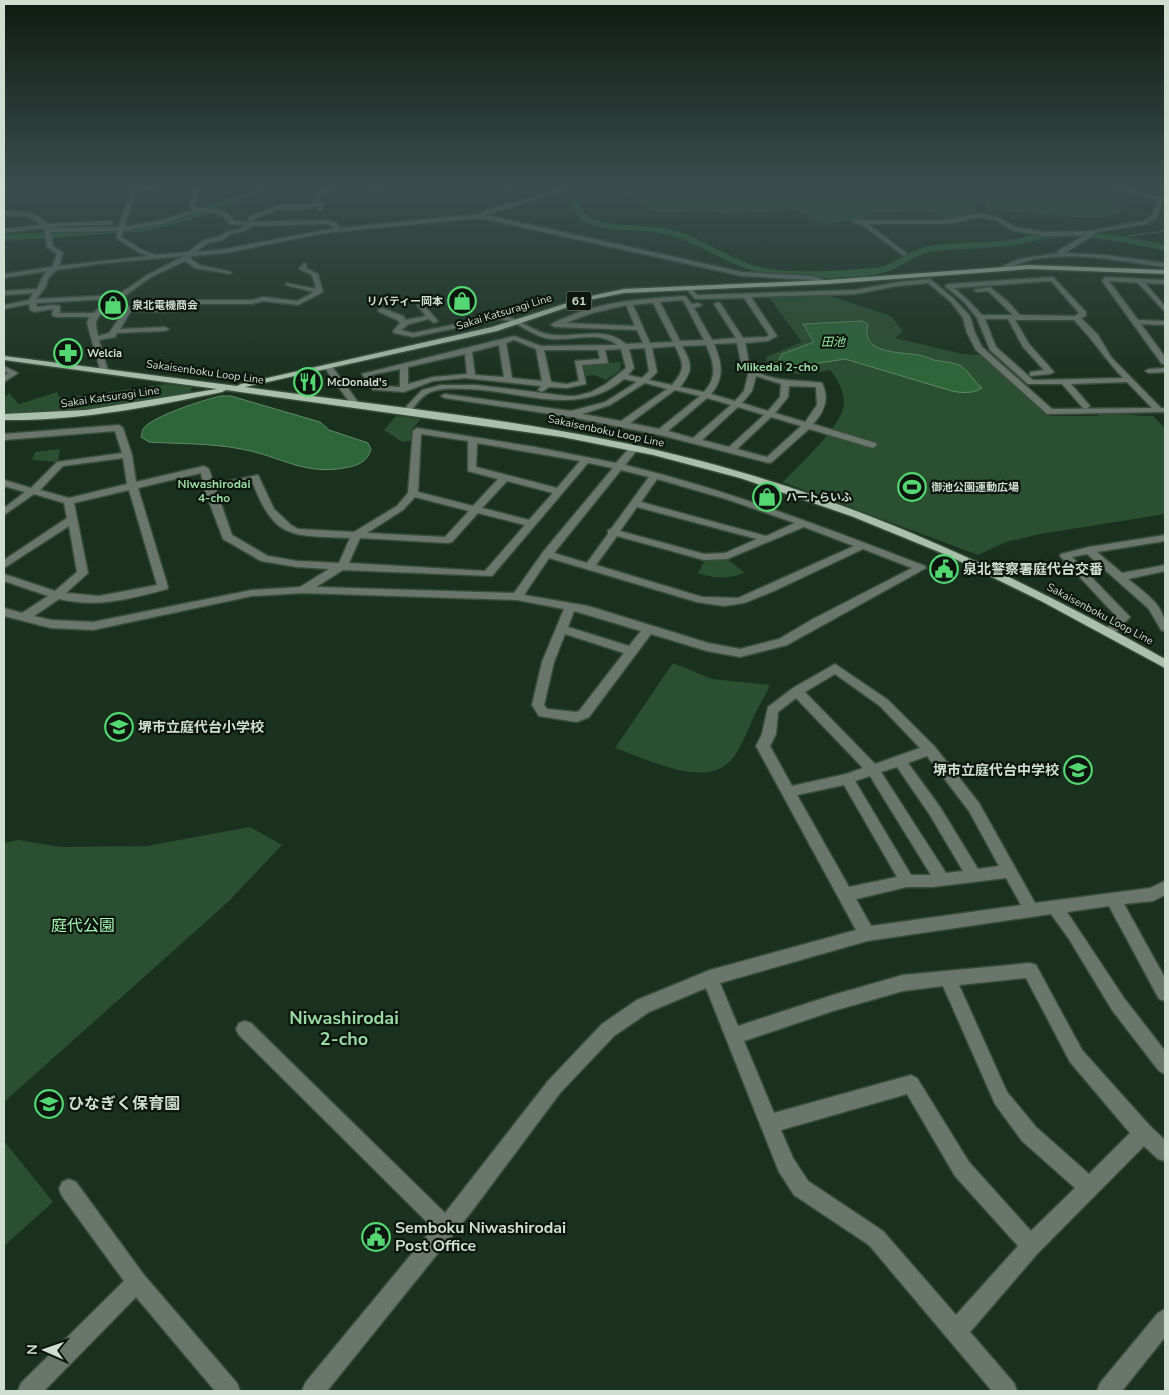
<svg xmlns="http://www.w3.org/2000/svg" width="1169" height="1395" font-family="'Nunito Sans','Noto Sans JP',sans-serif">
  <rect width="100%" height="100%" fill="#1b311f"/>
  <path fill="#2b4f31" d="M607 187H962L978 190 975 213 961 215 949 221 933 212 923 211 876 212 863 218 823 225 794 209 731 215 720 212 703 210 663 213 649 209 640 203 616 194Z
    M1025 190 1044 191 1076 198 1107 200 1117 203 1123 210C1109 226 1007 211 985 208V199Z
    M827 295 891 316 903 331 895 338 963 354 980 355 1050 416H1098V414C1117 412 1134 416 1153 416L1165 428V514L1040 534 1006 542 978 555 783 482C798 466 845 424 844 402 843 390 838 379 830 370 809 374 787 378 768 364L766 357 802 342 768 296Z
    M621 362 620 370 606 380 594 375 586 376 583 365Z
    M166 384 192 387 190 393C128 405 67 413 4 414V398L9 393 19 404 58 392V396L72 401 74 396 104 395 109 392Z
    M396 416 421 419 413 428 412 440 402 442 384 430Z
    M60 449 58 462 32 460 35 452Z
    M727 559 745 573C727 579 716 579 698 573L705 560Z
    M673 663 712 679 770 685C765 696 759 706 754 716 747 731 742 747 731 760 706 790 645 758 615 748Z
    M250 827 282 845 228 902 4 1102V843L18 840 61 847 147 846Z
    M4 1141 53 1202 4 1246Z"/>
  <path fill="#2d6638" stroke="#5e8a66" d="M862 321 868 324C859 357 906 351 923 356 927 357 930 359 934 360 943 362 953 362 961 366 967 369 974 382 982 388 972 394 963 393 952 391L845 359 793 367 783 363 779 359 782 354 814 342 803 324Z
    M221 396H231L320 422 329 430 368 443 371 449C368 460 360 465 349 467 305 477 281 456 241 449 210 443 180 444 149 442L141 437C142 434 142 431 143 429 150 417 206 399 221 396Z"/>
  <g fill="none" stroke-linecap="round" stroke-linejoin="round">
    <path stroke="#5e8a66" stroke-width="1" d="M1126 239 1128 236 1165 231"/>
    <path fill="#2d6638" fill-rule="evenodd" d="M258 187H272L184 222 148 231 4 241V235L148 225 178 218Z
      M331 187H400C388 196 351 190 335 190Z
      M483 187H563C578 194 579 213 594 219 618 229 646 223 672 230 702 237 726 257 755 266 782 274 833 271 861 269 869 268 877 268 884 266 899 261 912 249 929 246 955 242 982 243 1008 240 1023 238 1038 233 1053 232 1091 229 1128 237 1165 245V251C1128 243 1092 235 1053 238 1039 239 1024 244 1009 246 983 249 956 248 930 252 915 254 903 266 889 271 860 281 807 278 777 275 734 272 707 245 668 235 641 227 612 234 586 223 572 216 572 196 556 191 537 183 497 199 483 187Z"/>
    <defs>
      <path id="minor" d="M150 187H171L136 191 124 227 162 220 194 210 190 208 192 187H198L196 207C209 209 227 208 234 221L248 222 249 217 278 205H306L317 202 313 197C319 190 324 187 334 187L319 197 324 204 322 210H318V205L306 209H279L254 219V222L328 220 337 223 341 228 479 214 486 210 567 187H576L486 215 742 272 813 276 830 282 827 284 813 280 742 276 480 218 324 233 226 253 192 256 190 258 199 265 231 272V274L195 268 185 261 151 277 111 306 163 308 174 307 186 300H252L263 297 297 301 314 292 286 285V283L316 289 312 275 299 269 304 263 307 265 306 268 318 274 323 292 298 305 263 301 252 304H188L179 311 163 312 131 311 120 329 165 327 169 329 165 331 117 333 115 337 99 340 108 371 101 373 87 323 89 317H56L52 315 53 309 34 312 30 310 29 304 4 309V305L29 300 33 293 6 295H4V291L37 289 43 276 47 271 4 278V274L52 267 57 254 47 247 44 228 4 233V229L42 225 27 216 4 215V211C19 211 37 211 47 224L111 221 114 223 111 225 60 226 50 228 118 227 132 189ZM201 211C213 212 224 213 230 224L245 225 241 229 226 232 219 237 204 240 188 252 156 255 142 250 122 237 123 231 163 224ZM328 224 335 228 226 249 196 252 208 243 223 240 230 234 245 231 252 226ZM117 231V239L138 252 149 256 59 266 63 253 53 246 51 232ZM184 256 147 275 118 295 36 299 45 288 49 277 57 270 97 264ZM112 299 93 313H60V306L54 305 37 307 36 303ZM106 310 124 311 109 333 98 336C95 323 94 319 106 310Z
        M975 187H998L995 189Z
        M1110 187H1119L1160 197 1165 189V197L1156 218 1146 224 1098 232 1065 253 1105 255 1165 263V267C1123 262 1079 251 1036 259 1024 261 1014 266 1003 270L1001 269V267L1019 259 1058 253 1059 250 1085 235 1044 236 1014 231 995 220 978 217 948 224H868L906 253V255L904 256 861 224 852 222 855 220H948L978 213 999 218 1016 227 1044 232 1091 231 1144 221 1151 216 1158 200Z
        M1053 277 1086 312V316L1081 318 1098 335 1111 357 1161 408H1165V412L1047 414 976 350 967 333 963 318 950 301 928 283 898 286 855 294 751 297 777 336 768 341 745 343C747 348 747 357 749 362 760 384 802 379 822 383 830 399 824 412 813 424L876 443 877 445 873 448 809 429 772 462 769 463 660 435 571 417 445 398 441 396 445 394 571 411 605 402 637 382 624 379C578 418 523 391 469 389 457 389 443 387 431 392 422 395 415 406 409 413L402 411 422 390 441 385H476L567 396H576L591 392 606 384 626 368 621 349 605 350 608 363 582 365 586 384 567 388 549 387 542 392 538 390 541 386 465 378 433 381 404 392 376 390H373L362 374 514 336 541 346 617 345C600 330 572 341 551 339 532 337 519 321 500 319L413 337 394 333 393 331 400 323 397 320 379 312 378 310 382 308 403 316 406 320 426 316 417 305 423 304 438 321 434 323 429 319 409 324 401 330 413 333 500 315C518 317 530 330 547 334 574 340 602 324 626 344L643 343 637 330 555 327 551 325C557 320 565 318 572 315 609 300 647 299 685 296L692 304 698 303 702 305 694 308 712 340 736 338 714 304 718 302 720 303 743 338 766 337 769 335 744 298 695 299 685 287 690 286 697 295 855 290 898 282 930 279 954 299 970 316 975 333 982 347 1052 409 1152 408 1127 382 1071 384 1090 406 1086 409 1083 408 1062 384H1028L990 350 977 318 964 302 945 286 948 284ZM1051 281 1079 313 1075 316 1020 315 1008 302 990 287 974 290 977 292 988 291 1013 315H982L968 300 954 288ZM683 300 704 340 680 341 660 302ZM653 303 673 342 650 343 633 305ZM626 305 635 326 566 323 589 314ZM985 319H1008L1023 347 1044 370 1030 372V376L1050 374 1054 372 1029 344 1015 320H1074C1092 338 1105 359 1123 378L1033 380 996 347ZM514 340 536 349 542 381 512 378 506 343ZM737 343 741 362 749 370 744 391 735 401 711 394C725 377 722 363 714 344ZM499 345 504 377 475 375 472 352ZM706 345C714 362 718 377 704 392L680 387C694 369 692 365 682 346ZM675 346C684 365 686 368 672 385L649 380 657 372 652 348ZM645 348 649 371 642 378 628 375 634 368 629 349ZM544 350H598L600 359 575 361 579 381 567 384 551 382ZM465 354 467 374 433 377 408 384V367ZM400 369V387L379 386 371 375ZM756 376 781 384 780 397 768 411 742 403 752 391ZM645 383 667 389 621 421 582 414 610 405ZM789 386 816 387 817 405 805 422 775 413 788 397ZM675 390 700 396 659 429 630 423ZM707 398 731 405 693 438 668 431ZM738 407 764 415 729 447 702 440ZM771 417 801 426 767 457 737 449Z
        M1105 277 1165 280V284L1145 283 1165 306V312L1138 283 1109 281 1138 320 1165 321V325L1141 324 1165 357V364H1162L1102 281Z
        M325 365H331L360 405 359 407H353L324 367Z
        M4 366 18 373 4 382V376L8 373 4 371Z
        M1165 368V372L1149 373 1145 371 1149 369Z
        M119 425 123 428 132 455 136 482 204 466 209 469 214 484 258 475 274 509 291 525 298 529 354 532 397 506 408 493 413 431 417 428 535 447 616 463 631 446H637L639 448 625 465C728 490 826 528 925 566L926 568 787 645 740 657 707 651 651 634 589 717 577 722 539 716 532 705 542 662 564 609 517 600 303 593 252 596 93 630 51 628 4 616V608L22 613 48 596 4 581V574L55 591 77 572 69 526 4 568V560L67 518 64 503 34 494 4 515V508L25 492 4 486V480L31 488 57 462 122 453 115 431 4 440V434ZM421 434 468 441V471L498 479 473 506 418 492ZM477 443 580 461 557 488 476 467ZM123 458 127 484 69 498 40 490 63 466ZM588 463 613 468 543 552 514 593 316 587 343 570 492 576ZM621 470 649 477 611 529 608 530V534L587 563 554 553ZM201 473 204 488 223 539 261 561 297 567 329 569 300 587 252 590 93 622 51 620 34 616 59 599C97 608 130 599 167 589L168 587 138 488ZM657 479 726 499 795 523 766 536 641 502ZM252 481C275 541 291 535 350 538L339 563 297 561 268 556 232 535 216 489ZM507 481 553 493 529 520 482 508ZM129 490 157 585 99 596 66 593 88 573 74 503ZM415 497 469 511 445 537 367 533 403 510ZM637 507 757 539 725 553 704 554 620 531ZM478 513 525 525 485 571 349 563 360 538 448 543 452 542ZM804 527 854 546 738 598 702 597 596 565 617 536 704 560 727 559ZM863 549 912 568 813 619 779 639 740 649 708 643 588 606 524 595 549 558 697 602 724 606 744 603 774 591ZM574 611 641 631 629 646 568 627ZM565 634 624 653 579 711 576 712 547 709 544 705 554 662Z
        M1165 535V541L1097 552 1122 573 1165 565V571L1128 579C1146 594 1167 606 1165 631L1161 630 1149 609 1087 554 1072 557 1130 617 1113 635H1105L1103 632 1117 617 1060 556 1061 554 1089 547Z
        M835 664 888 700 935 747 979 803 1035 903 1150 888 1165 881V895L1153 901 1124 904 1165 978V1001L1159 999 1109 906 1067 912 1124 998 1165 1051V1074L1159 1071 1112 1010 1069 939 1051 914 867 941 720 983 738 1026 833 995 903 975 1030 963 1036 965 1082 1050 1150 1126 1165 1140V1161L1158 1159 1144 1146 1038 1253 970 1332 1014 1383 1017 1391H992L869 1245 794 1195 779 1172 706 988 649 1012 614 1036 560 1093 472 1211 327 1391H302L305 1383 433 1228 239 1035 236 1029 239 1023 245 1021 251 1023 445 1213 548 1081 602 1024 637 1000 710 970 856 930 756 746 762 734 768 707 793 688ZM835 674 880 706 920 748 875 764 805 692ZM796 698 863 768 846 774 792 786 770 746 776 734 778 712ZM927 756 969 811 999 866 978 869 940 807 908 763ZM897 767 930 815 963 871 946 873 881 772ZM870 776 931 875H911L855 781ZM844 785 897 877 849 887 797 795ZM1006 878 1021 905 871 926 856 899 907 887H932ZM1026 978 1070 1062 1130 1133 1089 1174 1036 1127 1007 1092 959 985ZM943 986 995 1104 1022 1141 1075 1188 1031 1231 969 1162 917 1078 911 1075 774 1113 744 1041 833 1011 903 991ZM907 1094 955 1176 1018 1246 956 1315 883 1231 808 1181 793 1158 781 1130Z
        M69 1179 76 1182 144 1275 237 1383 240 1391H215L136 1297 44 1391H18L21 1383 124 1281 62 1196 59 1189 62 1182Z
        M1165 1309V1337L1122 1391H1097L1100 1383 1158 1313Z"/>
      <path id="major" d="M1030 265 1165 270V274L1030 269 827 284 624 293 589 300 497 331 245 387C397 408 552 422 701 461 865 504 1018 576 1165 659V668L1041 601 949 556 851 516 740 478 653 455 562 437 226 390 222 392C150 407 78 421 4 420V414L86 410 217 389 4 360V356L237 386 241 384 492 327 586 297 624 289 827 280Z"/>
    </defs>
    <use href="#minor" stroke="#384d3b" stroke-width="3"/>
    <use href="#major" stroke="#384d3b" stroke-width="3"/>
    <use href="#minor" fill="#6a756c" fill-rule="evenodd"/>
    <use href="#major" fill="#aac0ac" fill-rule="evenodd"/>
  </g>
  <linearGradient id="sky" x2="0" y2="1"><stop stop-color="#0f1b11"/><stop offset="0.49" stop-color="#394e4d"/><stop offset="1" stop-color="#394e4d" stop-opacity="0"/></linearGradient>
  <rect width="1169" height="382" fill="url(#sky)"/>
  <defs>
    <symbol id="shop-ring" viewBox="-11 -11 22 22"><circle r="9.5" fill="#0d160e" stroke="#54d672" stroke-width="1.5"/><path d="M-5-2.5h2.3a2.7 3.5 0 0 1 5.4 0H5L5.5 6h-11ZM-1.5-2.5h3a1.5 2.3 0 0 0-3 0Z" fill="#54d672"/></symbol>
    <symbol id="pharmacy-ring" viewBox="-11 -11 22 22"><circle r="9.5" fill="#0d160e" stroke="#54d672" stroke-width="1.5"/><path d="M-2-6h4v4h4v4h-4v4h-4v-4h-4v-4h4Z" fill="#54d672"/></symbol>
    <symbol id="restaurant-ring" viewBox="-11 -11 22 22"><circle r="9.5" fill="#0d160e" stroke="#54d672" stroke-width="1.5"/><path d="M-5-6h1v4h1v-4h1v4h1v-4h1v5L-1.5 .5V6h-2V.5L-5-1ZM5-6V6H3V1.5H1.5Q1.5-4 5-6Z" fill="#54d672"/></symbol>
    <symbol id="stadium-ring" viewBox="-11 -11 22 22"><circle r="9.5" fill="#0d160e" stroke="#54d672" stroke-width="1.5"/><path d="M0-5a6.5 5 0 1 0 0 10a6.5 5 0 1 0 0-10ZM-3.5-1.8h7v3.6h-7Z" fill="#54d672"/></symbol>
    <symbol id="civic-ring" viewBox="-11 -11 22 22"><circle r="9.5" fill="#0d160e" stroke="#54d672" stroke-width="1.5"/><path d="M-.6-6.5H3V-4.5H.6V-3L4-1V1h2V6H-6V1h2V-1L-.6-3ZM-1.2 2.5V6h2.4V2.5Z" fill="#54d672"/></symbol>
    <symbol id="school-ring" viewBox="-11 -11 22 22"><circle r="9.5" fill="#0d160e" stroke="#54d672" stroke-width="1.5"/><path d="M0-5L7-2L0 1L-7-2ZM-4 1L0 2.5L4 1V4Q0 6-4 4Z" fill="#54d672"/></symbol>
  </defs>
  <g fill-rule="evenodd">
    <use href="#shop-ring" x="446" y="285" width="32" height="32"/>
    <use href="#shop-ring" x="97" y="289" width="32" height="32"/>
    <use href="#pharmacy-ring" x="52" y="337" width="32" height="32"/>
    <use href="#restaurant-ring" x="292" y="366" width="32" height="32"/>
    <use href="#stadium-ring" x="896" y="471" width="32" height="32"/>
    <use href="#shop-ring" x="751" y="481" width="32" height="32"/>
    <use href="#civic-ring" x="928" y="553" width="32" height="32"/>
    <use href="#school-ring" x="103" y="711" width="32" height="32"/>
    <use href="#school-ring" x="1062" y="754" width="32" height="32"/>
    <use href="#school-ring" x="33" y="1088" width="32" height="32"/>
    <use href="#civic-ring" x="360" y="1221" width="32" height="32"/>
  </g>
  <g text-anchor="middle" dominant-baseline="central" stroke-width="4.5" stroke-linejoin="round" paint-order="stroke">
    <g font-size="11" font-weight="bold" fill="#d0ddd1" stroke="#0d160e" text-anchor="start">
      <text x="443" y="301" text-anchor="end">リバティー岡本</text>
      <text x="132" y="305">泉北電機商会</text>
      <text x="87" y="353">Welcia</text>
      <text x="327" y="382">McDonald's</text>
      <text x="931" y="487">御池公園運動広場</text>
      <text x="786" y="497">ハートらいふ</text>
    </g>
    <g font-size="11" fill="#d0ddd1" stroke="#0d160e">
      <text transform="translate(504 312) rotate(-17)">Sakai Katsuragi Line</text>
      <text transform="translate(205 372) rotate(8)">Sakaisenboku Loop Line</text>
      <text transform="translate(110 397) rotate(-8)">Sakai Katsuragi Line</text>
      <text transform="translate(606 431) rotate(12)">Sakaisenboku Loop Line</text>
      <text transform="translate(1100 614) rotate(28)">Sakaisenboku Loop Line</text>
    </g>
    <rect fill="#0d160e" stroke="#96a196" stroke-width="1" x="566.5" y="291.5" width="25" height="19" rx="4"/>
    <g font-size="12" font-weight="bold" fill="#d0ddd1">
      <text x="579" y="301">61</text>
    </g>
    <g font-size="12" font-style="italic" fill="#95e7a2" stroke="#0d160e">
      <text x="833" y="342">田池</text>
    </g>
    <g font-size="12" font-weight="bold" fill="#99d9a2" stroke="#0d160e">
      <text x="777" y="367">Miikedai 2-cho</text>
      <text x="214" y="484">Niwashirodai<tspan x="214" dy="14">4-cho</tspan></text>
    </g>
    <g font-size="14" font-weight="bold" fill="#d0ddd1" stroke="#0d160e" text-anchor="start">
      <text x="963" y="569">泉北警察署庭代台交番</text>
      <text x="138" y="727">堺市立庭代台小学校</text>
      <text x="1059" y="770" text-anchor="end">堺市立庭代台中学校</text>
    </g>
    <g font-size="16" fill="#a3f5af" stroke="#0d160e">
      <text x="83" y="926">庭代公園</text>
    </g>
    <g font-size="16" font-weight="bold" fill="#d0ddd1" stroke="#0d160e" text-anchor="start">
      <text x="68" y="1104">ひなぎく保育園</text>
      <text x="395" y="1228">Semboku Niwashirodai<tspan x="395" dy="18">Post Office</tspan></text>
    </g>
    <g font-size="18" font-weight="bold" fill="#99d9a2" stroke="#0d160e">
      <text x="344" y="1018">Niwashirodai<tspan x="344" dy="21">2-cho</tspan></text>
    </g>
  </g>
  <rect width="1169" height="1395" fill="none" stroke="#d0ddd1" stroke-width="10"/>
  <g transform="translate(45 1350) rotate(272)" stroke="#0d160e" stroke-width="4" paint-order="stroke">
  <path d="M0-4L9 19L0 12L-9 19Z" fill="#d0ddd1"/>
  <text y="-8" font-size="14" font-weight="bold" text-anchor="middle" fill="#d0ddd1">N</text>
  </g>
</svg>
